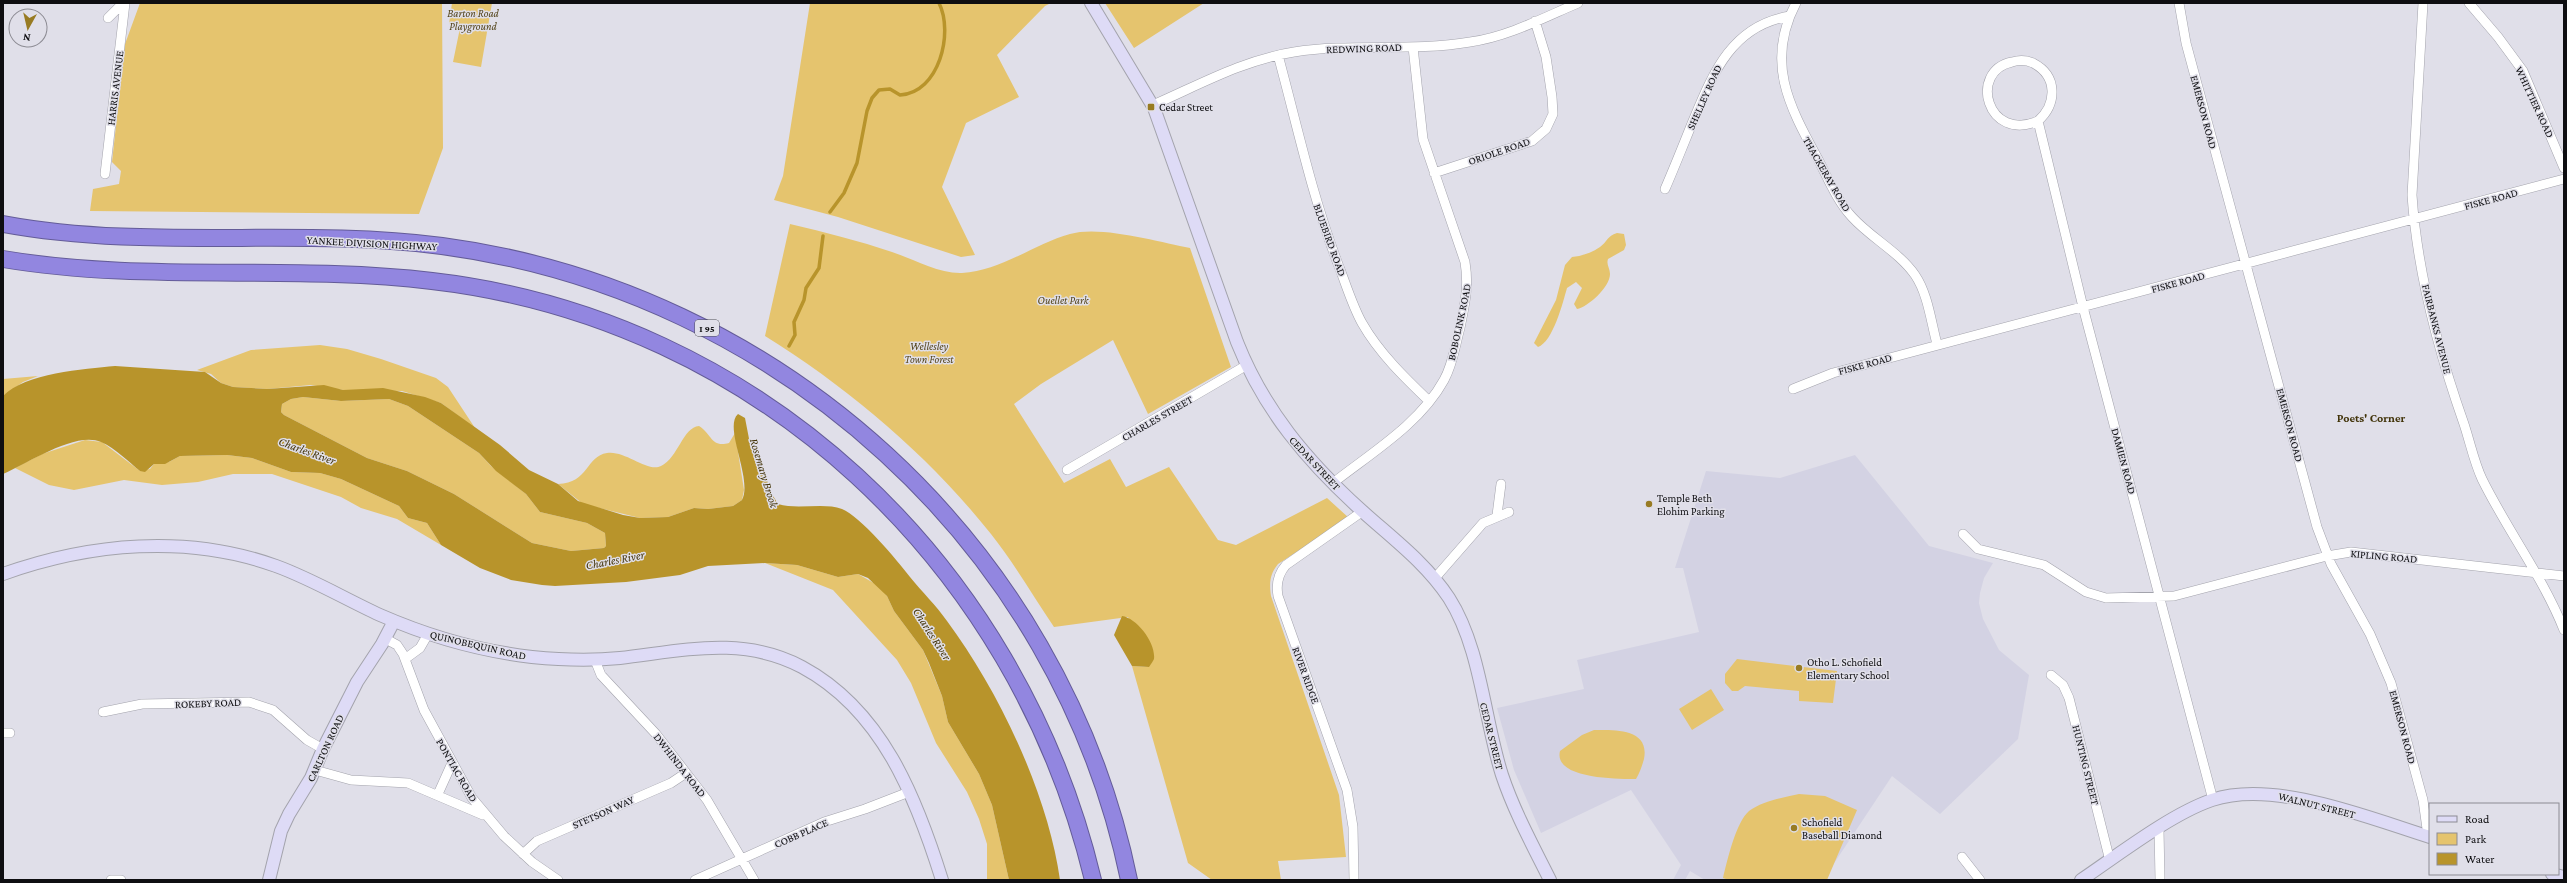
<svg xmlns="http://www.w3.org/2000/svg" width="2567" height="883" font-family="'Crimson Pro',serif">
  <rect width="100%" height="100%" fill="#e0dfe9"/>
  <path fill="#d3d2e3" d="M1855 455 1929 546 1993 563 1984 578 1980 593 1979 603 1983 619 1999 650 2029 675 2018 739 1940 814 1892 776 1823 880H1705L1690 871 1685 880H1673L1681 865 1631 790 1541 833 1514 770 1497 708 1584 689 1577 660 1699 632 1683 568H1675L1706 471 1780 478Z"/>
  <path fill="#e5c46e" d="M140 3H442L443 148 419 214 90 211 93 189 119 184 121 171 112 162 125 44Z
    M452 3H492L481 67 453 62 460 28 449 24Z
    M810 3H1051L1045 6 997 55 1019 97 966 123 942 187 975 255 961 257 838 217 774 200 783 176Z
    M1105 3H1204L1134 48Z
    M790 224C825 232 859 241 892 252 914 259 939 274 962 273 1001 271 1034 244 1070 234 1100 225 1159 242 1190 248L1231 367 1148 414 1113 340 1041 384 1014 404 1064 483 1110 459 1126 487 1169 467 1218 540 1236 545 1327 498 1349 518 1278 564C1270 574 1269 582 1271 596L1339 795 1346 857 1278 861 1281 880H1212L1188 863 1132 666 1149 667 1128 617 1054 627C1033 596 1014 563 991 534 928 455 850 389 765 336Z
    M1617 233 1624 234 1626 245 1624 250 1608 259C1606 265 1610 268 1610 274 1610 287 1588 307 1577 309L1574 304 1582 288 1576 282 1567 288C1563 302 1553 342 1538 347L1534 343 1556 300 1565 265 1572 257C1582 256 1591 253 1600 247 1607 242 1607 236 1617 233Z
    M320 345 347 349 381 359 436 378 448 387 475 428 441 403 402 391 343 390 311 385 267 389 233 387 221 383 211 374 197 370 251 350Z
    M38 376 23 382 3 396V379Z
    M303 397 341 401 389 399 408 406 479 453 491 466 526 494 540 512 587 523 605 533 606 546 604 548 571 551 532 543 454 494 407 471 367 458 284 415 281 412 282 404 291 399Z
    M699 426C712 434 711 448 729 443L735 433 744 490 742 500 733 506 708 509 694 508 668 517 640 518 583 504 558 484C589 483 586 456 607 453 625 450 648 473 661 466 678 458 683 427 699 426Z
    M85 440 102 442 140 471 150 469 154 464 169 462 180 456 227 455 252 458 291 472 320 473 341 479 399 506 408 518 427 523 441 545 397 519 361 508 341 497 272 474H233L198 482 162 485 124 480 74 490 49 485 15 468 42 454Z
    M765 563 797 565 838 577 858 574 879 586 887 596 894 611 923 650 942 696 948 722 979 774 992 805 1009 880H987V844L979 819 967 792 936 743 911 683 897 660 833 590Z
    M1737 659 1837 671 1833 703 1799 701V691L1745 686 1738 691H1732L1725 683V674Z
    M1711 689 1724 710 1692 730 1679 709Z
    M1594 730C1614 730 1650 728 1644 759 1642 766 1640 772 1636 779 1618 779 1553 779 1560 751L1582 735Z
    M1799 794 1825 796 1857 810 1827 880H1729L1723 878C1727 861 1736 822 1749 811 1763 801 1782 798 1799 794Z"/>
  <path fill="#b8942b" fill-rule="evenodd" d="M115 366 205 372 221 383 233 387 267 389 324 385 343 390 383 388 425 397 441 403 500 445 529 470 558 484 578 501 623 515 640 518 668 517 694 508 708 509 733 506 742 500C753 479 723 427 738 414L745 418 751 449 762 462 770 491 778 504C798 510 824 502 842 509 860 516 897 560 910 577 922 592 936 605 947 621 999 691 1048 794 1060 880H1009L992 805 979 774 948 722 942 696 929 663 923 650 894 611 887 596 868 578 858 574 838 577 797 565 765 563 708 566 680 575 626 582 555 586 542 585 511 580 480 568 441 545 427 523 408 518 399 506 341 479 320 473 291 472 252 458 227 455 180 456 165 464H154L145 472 140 471C129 462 115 448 101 442 75 431 27 464 3 474V396C25 373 84 369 115 366ZM303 397 341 401 389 399 408 406 479 453 496 471 526 494 540 512 587 523 605 533 606 546 604 548 571 551 532 543 454 494 407 471 367 458 284 415 281 412 282 404 291 399Z
    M1122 616C1137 618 1156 643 1154 659 1153 661 1151 664 1149 667L1132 666 1114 635Z"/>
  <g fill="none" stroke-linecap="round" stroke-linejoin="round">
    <path stroke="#b8942b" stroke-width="3.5" d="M830 212 844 193 857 163 867 111 872 98 879 90 890 89 900 95C939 93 954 33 939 3
      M789 346 795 335 794 322 804 300 806 288 819 268 823 236"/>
    <defs>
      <path id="street" d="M1796 3C1764 64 1791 109 1820 163 1829 181 1838 202 1852 217 1871 238 1899 252 1915 275 1928 294 1931 322 1937 344
        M2179 3 2186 43 2317 527 2331 564 2370 634 2391 683 2423 800 2428 836
        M2423 3 2412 195C2417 270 2439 353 2464 424 2470 442 2474 462 2482 479 2507 530 2543 577 2564 630
        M2469 3 2498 37 2523 71 2564 168
        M108 18 123 3
        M1278 55C1297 125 1312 196 1338 264 1346 284 1352 305 1362 323 1379 353 1405 378 1429 401
        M1153 105C1199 85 1243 60 1294 52 1352 43 1412 52 1470 42 1507 37 1543 18 1578 3
        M2038 121C1987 143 1968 71 2012 62 2019 60 2026 60 2033 63 2058 76 2057 104 2038 121L2083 307 2213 800
        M1434 173 1532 141 1546 129 1553 114 1552 97 1546 57 1535 21
        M105 174 125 3
        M1665 189C1675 166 1684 143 1693 121 1713 73 1732 25 1790 16
        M1793 389 1833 373 2564 179
        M1067 470 1247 365
        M1333 483C1371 453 1420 424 1444 380 1453 364 1455 346 1460 328 1465 303 1469 287 1465 262L1423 139 1413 47
        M1497 515 1501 484
        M1963 534 1978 549 2044 565 2086 592 2106 598 2174 596 2327 556 2351 552 2564 576
        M1435 578 1483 523 1509 512
        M386 639 397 645 403 654 424 710 472 798 504 836 532 862 558 880
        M405 659 420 648 428 634
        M595 660 601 675 656 734 707 800 754 880
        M2051 675 2063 685 2069 698 2110 861
        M103 712 142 704 249 702 273 710 307 740 323 749
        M3 733H10
        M315 770 351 780 408 783 483 815
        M438 794 452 763
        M2159 829 2160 880
        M523 854 537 841 671 783 686 773
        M1962 857 1980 880
        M111 880H121
        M695 880 824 822 865 809 909 792
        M1354 880 1353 827 1347 790 1278 596C1276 585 1278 574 1286 565L1363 511"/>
      <path id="secondary" d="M1091 3 1154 108 1237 342C1264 410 1307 461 1361 510 1392 538 1426 563 1449 598 1481 648 1484 719 1502 775 1514 811 1533 846 1550 880
        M3 574C90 543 188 534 276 566 312 579 345 599 380 615 428 636 480 651 532 657 562 660 590 661 620 658 682 651 742 635 802 667 882 710 916 797 942 880
        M2552 874 2564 877
        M269 880 281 831 289 814 311 778 323 749 357 682 382 644 394 621
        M2081 880C2118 855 2171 814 2212 800 2274 779 2369 818 2430 837"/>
      <path id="highway" d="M3 224C148 251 297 227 442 246 779 291 1060 545 1129 880
        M3 259C145 283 290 264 432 281 759 319 1017 563 1093 880"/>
    </defs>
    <use href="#street" stroke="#a3a3ac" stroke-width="10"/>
    <use href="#secondary" stroke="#a3a3ac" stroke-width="14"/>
    <use href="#highway" stroke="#645c98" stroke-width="18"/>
    <use href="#street" stroke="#fff" stroke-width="9"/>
    <use href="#secondary" stroke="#dedbf6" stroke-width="12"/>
    <use href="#highway" stroke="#9286e0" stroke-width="16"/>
  </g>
  <g fill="#987b23" stroke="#e0dfe9" stroke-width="1.5">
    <rect x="1147" y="103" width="8" height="8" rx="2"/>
    <circle cx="1649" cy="504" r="4"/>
    <circle cx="1799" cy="668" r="4"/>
    <circle cx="1794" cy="828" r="4"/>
  </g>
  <g text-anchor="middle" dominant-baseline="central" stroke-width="3" stroke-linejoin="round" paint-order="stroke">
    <rect fill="#e0dfe9" stroke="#4d4d52" stroke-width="1" x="695" y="320" width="24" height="16" rx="3"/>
    <g font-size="10" font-weight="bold" fill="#0e0e11">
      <text x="707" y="328">I 95</text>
    </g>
    <g font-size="11" font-style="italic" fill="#53441a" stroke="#e0dfe9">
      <text x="473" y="13">Barton Road<tspan x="473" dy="13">Playground</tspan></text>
      <text x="1063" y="300">Ouellet Park</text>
      <text x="929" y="346">Wellesley<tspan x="929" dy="13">Town Forest</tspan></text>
    </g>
    <g font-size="11" fill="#0e0e11" stroke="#e0dfe9">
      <text transform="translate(1364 48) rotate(-2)">REDWING ROAD</text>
      <text transform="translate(115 88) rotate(-83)">HARRIS AVENUE</text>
      <text transform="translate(1704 97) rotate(-66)">SHELLEY ROAD</text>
      <text transform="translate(2535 102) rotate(65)">WHITTIER ROAD</text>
      <text transform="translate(2204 112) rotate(75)">EMERSON ROAD</text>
      <text transform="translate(1499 151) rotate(-19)">ORIOLE ROAD</text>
      <text transform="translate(1827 174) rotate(60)">THACKERAY ROAD</text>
      <text transform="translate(2491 199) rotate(-15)">FISKE ROAD</text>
      <text transform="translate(1330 240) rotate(70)">BLUEBIRD ROAD</text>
      <text transform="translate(372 243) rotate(3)">YANKEE DIVISION HIGHWAY</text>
      <text transform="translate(2178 282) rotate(-15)">FISKE ROAD</text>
      <text transform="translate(1459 322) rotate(-78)">BOBOLINK ROAD</text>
      <text transform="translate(2437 329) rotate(76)">FAIRBANKS AVENUE</text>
      <text transform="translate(1865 364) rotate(-15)">FISKE ROAD</text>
      <text transform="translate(1157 418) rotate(-30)">CHARLES STREET</text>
      <text transform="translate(2290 425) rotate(75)">EMERSON ROAD</text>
      <text transform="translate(2124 461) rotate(75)">DAMIEN ROAD</text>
      <text transform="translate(1315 463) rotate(47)">CEDAR STREET</text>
      <text transform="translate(2384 556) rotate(5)">KIPLING ROAD</text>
      <text transform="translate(478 645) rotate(13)">QUINOBEQUIN ROAD</text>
      <text transform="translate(1306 675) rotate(70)">RIVER RIDGE</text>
      <text transform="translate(208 703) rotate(-2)">ROKEBY ROAD</text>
      <text transform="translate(2403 727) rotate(75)">EMERSON ROAD</text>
      <text transform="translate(1492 736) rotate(76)">CEDAR STREET</text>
      <text transform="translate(325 748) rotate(-65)">CARLTON ROAD</text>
      <text transform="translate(680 765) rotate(52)">DWHINDA ROAD</text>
      <text transform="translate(2086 765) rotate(76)">HUNTING STREET</text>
      <text transform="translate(457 770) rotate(60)">PONTIAC ROAD</text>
      <text transform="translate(2317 805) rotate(14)">WALNUT STREET</text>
      <text transform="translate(603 812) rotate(-24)">STETSON WAY</text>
      <text transform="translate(801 833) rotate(-24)">COBB PLACE</text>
    </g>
    <g font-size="11" fill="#0e0e11" stroke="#e0dfe9" text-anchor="start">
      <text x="1159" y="107">Cedar Street</text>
      <text x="1657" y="498">Temple Beth<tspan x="1657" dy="13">Elohim Parking</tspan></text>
      <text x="1807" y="662">Otho L. Schofield<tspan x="1807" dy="13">Elementary School</tspan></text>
      <text x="1802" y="822">Schofield<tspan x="1802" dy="13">Baseball Diamond</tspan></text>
    </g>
    <g font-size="12" font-weight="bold" fill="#42340a" stroke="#e0dfe9">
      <text x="2371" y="418">Poets' Corner</text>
    </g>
    <g font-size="12" font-style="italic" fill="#44350a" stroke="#e0dfe9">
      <text transform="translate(307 451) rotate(20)">Charles River</text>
      <text transform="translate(764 473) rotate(73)">Rosemary Brook</text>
      <text transform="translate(615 560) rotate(-11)">Charles River</text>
      <text transform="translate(932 634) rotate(57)">Charles River</text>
    </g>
  </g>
  <rect width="2567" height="883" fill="none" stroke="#0e0e11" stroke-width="8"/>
  <rect x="2429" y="803" width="130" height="72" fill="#e0dfe9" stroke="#8c8b93"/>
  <rect x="2437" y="816" width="20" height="6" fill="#dedbf6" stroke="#8c8b93"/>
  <text x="2465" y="823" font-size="12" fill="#0e0e11">Road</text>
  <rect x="2437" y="833" width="20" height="12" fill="#e5c46e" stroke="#8c8b93"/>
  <text x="2465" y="843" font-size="12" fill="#0e0e11">Park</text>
  <rect x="2437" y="853" width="20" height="12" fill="#b8942b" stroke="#8c8b93"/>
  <text x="2465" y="863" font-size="12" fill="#0e0e11">Water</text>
  <g transform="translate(28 28) rotate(188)"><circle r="19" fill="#e0dfe9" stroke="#8c8b93"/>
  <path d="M0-3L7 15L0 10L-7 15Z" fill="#987b23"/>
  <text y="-6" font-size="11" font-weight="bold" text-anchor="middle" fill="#0e0e11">N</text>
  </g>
</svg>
